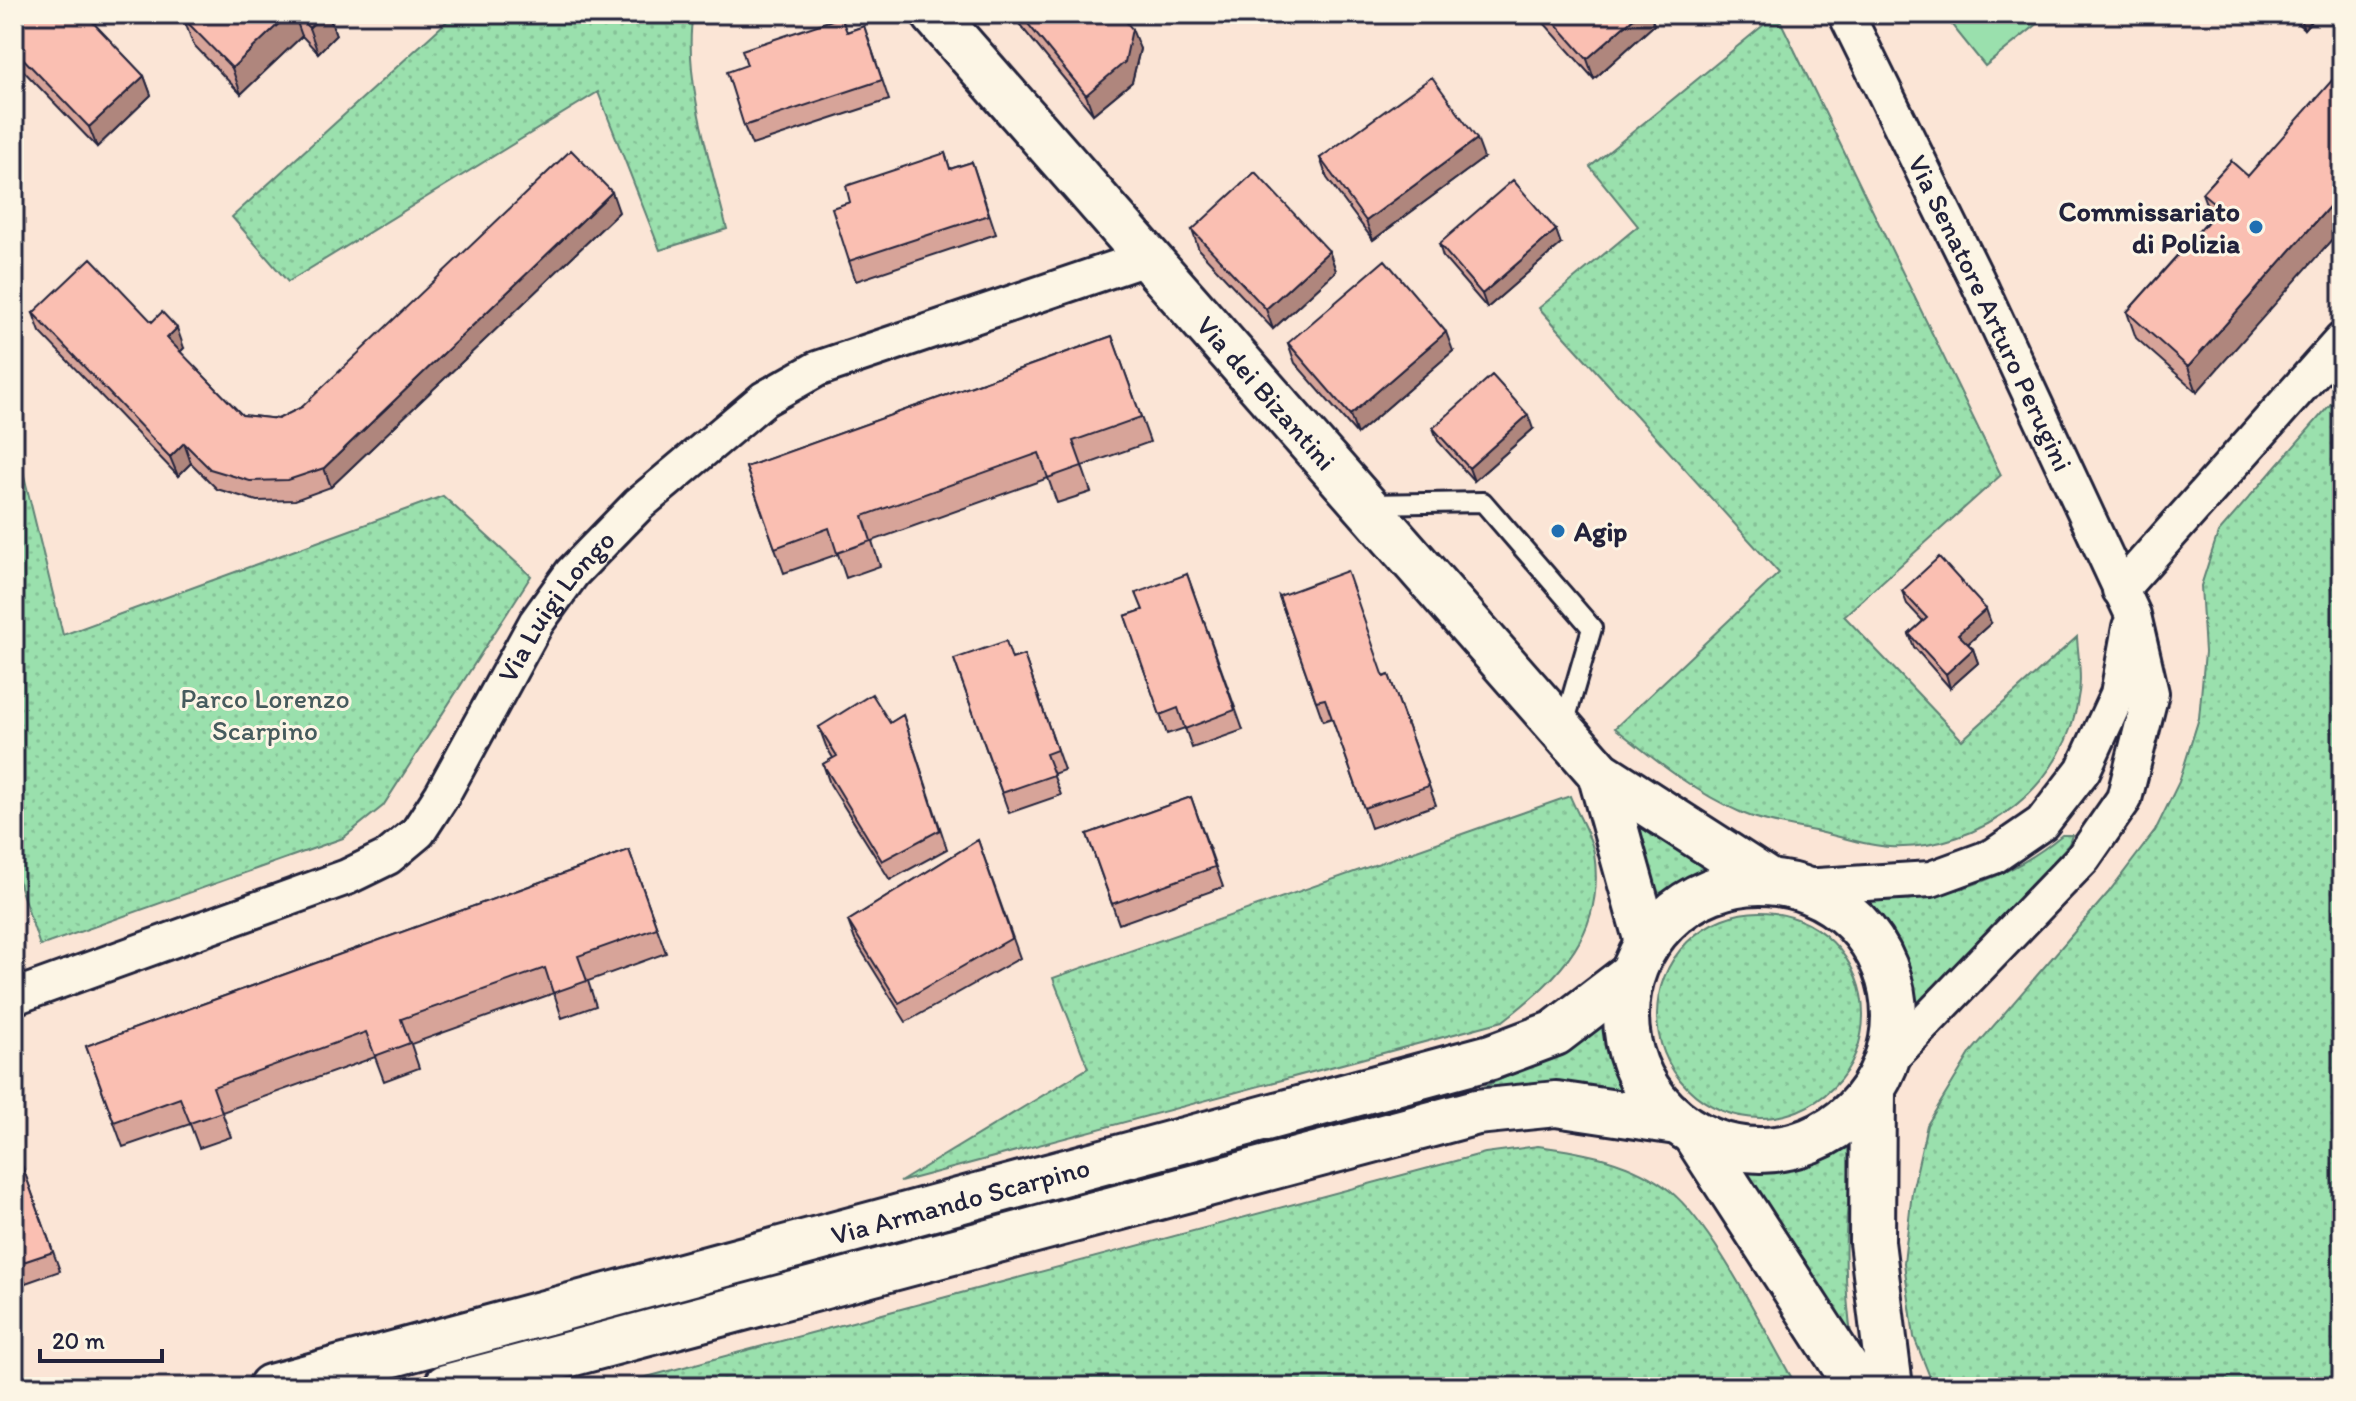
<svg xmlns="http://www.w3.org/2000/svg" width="2356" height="1401" font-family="Itim,sans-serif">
  <defs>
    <pattern id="grass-dots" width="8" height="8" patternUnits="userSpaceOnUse" patternTransform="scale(2)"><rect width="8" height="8" fill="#9ae0ad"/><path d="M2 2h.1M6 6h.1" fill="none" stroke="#84c096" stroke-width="1.8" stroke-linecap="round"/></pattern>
  </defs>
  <rect width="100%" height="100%" fill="#fbe5d6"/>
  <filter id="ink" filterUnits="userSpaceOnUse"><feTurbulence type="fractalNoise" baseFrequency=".0125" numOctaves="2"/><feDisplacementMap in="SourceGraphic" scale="16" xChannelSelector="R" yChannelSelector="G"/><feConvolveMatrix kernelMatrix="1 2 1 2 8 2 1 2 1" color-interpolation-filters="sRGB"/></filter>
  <g filter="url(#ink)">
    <path fill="url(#grass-dots)" stroke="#5e8174" stroke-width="2" d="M455 14H693C682 76 712 168 727 229L660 250 598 92 288 282 232 217Z
      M1777 14 2001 475 1844 616 1962 740 2077 637C2078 655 2082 675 2079 692 2068 785 1982 851 1890 847 1867 846 1842 837 1819 832 1794 826 1765 823 1742 813 1694 792 1656 761 1615 728L1779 573 1539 308 1638 226 1590 167Z
      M2342 391V1387H1934L1914 1337 1904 1263 1912 1192 1927 1125 1971 1052 2108 893 2155 831 2179 782 2199 718 2205 652 2201 586 2218 533Z
      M14 435 63 635 443 496 531 576 383 806 343 838 40 946 14 869Z
      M1570 796C1577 814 1591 835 1594 853 1606 932 1560 977 1503 1021L900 1182 1088 1068 1053 978Z
      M1646 823 1722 867 1700 874 1658 905 1640 826Z
      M2062 835H2072L2069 844 1998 926 1910 1015C1909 966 1890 935 1855 901 1932 903 2002 885 2062 835Z
      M1657 1015a103 103 0 1 1 206 0a103 103 0 1 1-206 0Z
      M1612 1014C1614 1045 1620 1069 1634 1096L1555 1087 1481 1088 1556 1055Z
      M1850 1136 1856 1141C1844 1210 1842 1273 1852 1342L1738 1171C1749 1162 1761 1168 1774 1166 1803 1163 1826 1152 1850 1136Z
      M1538 1146C1584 1152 1633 1161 1670 1191 1716 1229 1765 1333 1797 1387H609L1485 1153Z"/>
    <path fill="#9ae0ad" stroke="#5e8174" stroke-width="2" d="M1943 14H2050L1985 66Z"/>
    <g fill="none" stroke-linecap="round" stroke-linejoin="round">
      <defs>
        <path id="lane" d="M1368 504 1483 502 1592 628 1563 728"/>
        <g id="street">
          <path id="s1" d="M1846 14 1978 282 2133 615 2151 693 2124 799 2083 858 1887 1062"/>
          <path d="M2120 590 2342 340"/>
          <path d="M1802 887 1931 879 1994 856 2042 823 2083 770 2118 694 2130 627"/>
          <path id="s2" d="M14 997 347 877 388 857 418 832 442 795 536 623 572 573 639 504 764 399 817 369 1146 258"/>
        </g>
        <g id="secondary">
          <path id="s3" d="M934 14 1600 773 1768 881"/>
          <path d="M1600 773 1647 942"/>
          <circle cx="1760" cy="1016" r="134"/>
          <path d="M1873 1090 1872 1242 1890 1387"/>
          <path d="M1694 1133 1858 1387"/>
          <path id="s4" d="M271 1387 1491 1057 1555 1033 1632 974"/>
          <path d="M446 1387 1477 1112 1556 1104 1677 1122"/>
        </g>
      </defs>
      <use href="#lane" stroke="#22223b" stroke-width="24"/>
      <use href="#street" stroke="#22223b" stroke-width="40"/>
      <use href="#secondary" stroke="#22223b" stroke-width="50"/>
      <use href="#lane" stroke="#fcf5e5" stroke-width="18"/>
      <use href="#street" stroke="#fcf5e5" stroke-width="34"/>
      <use href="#secondary" stroke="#fcf5e5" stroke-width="44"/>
    </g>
    <path fill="#d7a499" stroke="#22223b" stroke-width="2" d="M14 14H100L101 18 94 24 144 76 151 95 97 147 14 61Z
      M189 14H328L336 35 318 53 302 36 241 94 193 44 184 19Z
      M1011 14H1120L1140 49 1132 82 1093 114Z
      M1536 14H1650L1654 25 1594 79Z
      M2287 14H2317L2304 29Z
      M864 26 889 100 752 145 744 126 747 65Z
      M945 153 950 169 972 162 996 234 856 281 849 261 850 202Z
      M1320 158H1484L1373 240 1327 178Z
      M2231 161 2197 392 2136 338 2127 312 2211 217 2202 193Z
      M619 212 331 487 295 500 257 501 217 489 191 463 178 476 40 332 33 313 152 322 184 348 180 352 242 415 278 419 302 407Z
      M1192 230 1329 251 1336 271 1273 329 1199 250Z
      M1439 244H1561L1487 308 1443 257Z
      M1112 336 1150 442 1082 466 1091 492 1057 503 1048 478 872 541 880 566 846 578 838 554 784 573 746 467Z
      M1288 343 1453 351 1357 434 1295 363Z
      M1433 428 1533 429 1474 481 1438 441Z
      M1187 574 1243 730 1192 748 1185 728 1167 734 1125 616 1143 610Z
      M1902 591 1991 623 1968 644 1973 649 1978 663 1950 688 1914 647 1909 634 1923 621 1907 604Z
      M1279 596 1384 677 1389 675 1436 805 1371 828 1332 718 1323 721Z
      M1024 655 1064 770 1053 774 1061 795 1009 813 954 659H1012Z
      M903 715 947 849 890 880 830 784 823 764 833 758 826 746 819 727 890 723Z
      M1191 797 1223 887 1119 924 1087 834Z
      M978 840 1020 958 906 1022 855 940 848 921Z
      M629 850 666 953 588 981 596 1006 562 1018 554 993 411 1044 419 1068 384 1081 375 1057 222 1112 231 1137 199 1148 190 1124 123 1147 86 1046Z
      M14 1143 60 1271 14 1287Z"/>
    <path fill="#af867d" stroke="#22223b" stroke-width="2" d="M83 14H100L101 18 88 30Z
      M289 14H294L302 36 241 94 232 68Z
      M318 14H328L336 35 318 53 309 28Z
      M1638 14H1650L1654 25 1594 79 1587 59Z
      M2298 14H2317L2304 29Z
      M1132 29 1140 49 1132 82 1093 114 1086 95Z
      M144 76 151 95 97 147 89 127Z
      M1477 139 1484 158 1373 240 1366 221Z
      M612 192 619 212 331 487 324 468Z
      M2342 192V228L2197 392 2188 367Z
      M1556 230 1561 244 1487 308 1482 294Z
      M1329 251 1336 271 1273 329 1266 309Z
      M177 328 184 348 174 358 167 338Z
      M1446 332 1453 351 1357 434 1350 415Z
      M1528 415 1533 429 1474 481 1469 468Z
      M184 443 191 463 178 476 170 457Z
      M1986 609 1991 623 1963 648 1958 634Z
      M1973 649 1978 663 1950 688 1946 674Z"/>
    <path fill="#fabfb2" stroke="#22223b" stroke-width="2" d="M14 14H85L144 76 89 127 14 49Z
      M189 14H289L232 68 184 19Z
      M296 14H323L309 28Z
      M1020 14H1120L1132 29 1125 62 1086 95Z
      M1547 14H1638L1587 59Z
      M841 17 847 32 864 26 882 80 744 126 727 72 747 65 742 50Z
      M2342 69V192L2188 367 2127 312 2220 208 2202 193 2231 161 2248 176Z
      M1432 77 1477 139 1366 221 1320 158Z
      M571 150 612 192 324 468 288 480 250 481 210 469 184 443 170 457 33 313 91 258 152 322 162 312 177 328 167 338 242 415 278 419 302 407Z
      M945 153 950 169 972 162 989 215 849 261 832 208 850 202 846 186Z
      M1255 172 1329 251 1266 309 1192 230Z
      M1513 180 1556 230 1482 294 1439 244Z
      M1385 260 1446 332 1350 415 1288 343Z
      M1112 336 1141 417 1073 441 1082 466 1048 478 1039 453 863 516 871 541 837 553 829 528 775 548 746 467Z
      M1492 375 1528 415 1469 468 1433 428Z
      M1939 557 1986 609 1958 634 1973 649 1946 674 1909 634 1927 618 1902 591Z
      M1347 571 1384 677 1389 675 1429 786 1364 808 1325 699 1316 701 1279 596Z
      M1187 574 1235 710 1185 729 1178 708 1160 715 1125 616 1143 610 1136 593Z
      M1006 641 1012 659 1024 655 1057 750 1046 754 1054 775 1002 793 954 659Z
      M872 694 890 723 903 715 940 830 882 861 823 764 837 756 819 727Z
      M1191 797 1215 867 1112 904 1087 834Z
      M978 840 1012 938 899 1003 848 921Z
      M629 850 657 928 578 956 587 981 553 993 545 968 401 1019 410 1043 375 1056 366 1032 213 1087 222 1112 190 1123 180 1098 114 1122 86 1046Z
      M14 1143 53 1252 14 1265Z"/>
  </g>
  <g fill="#1f6fb2" stroke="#fcf5e5" stroke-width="3">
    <circle cx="2256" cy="227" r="8"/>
    <circle cx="1558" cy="531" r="8"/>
  </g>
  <g text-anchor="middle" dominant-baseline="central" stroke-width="6" stroke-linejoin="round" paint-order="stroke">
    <g font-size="28" font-weight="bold" fill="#22223b" stroke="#fcf5e5" text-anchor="end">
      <text x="2240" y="211">Commissariato<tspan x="2240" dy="32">di Polizia</tspan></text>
      <text x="1574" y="531" text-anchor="start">Agip</text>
    </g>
    <g font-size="28" fill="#22223b" stroke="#fcf5e5">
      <text stroke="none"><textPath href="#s1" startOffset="332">Via Senatore Arturo Perugini</textPath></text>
      <text stroke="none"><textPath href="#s3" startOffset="504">Via dei Bizantini</textPath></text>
      <text stroke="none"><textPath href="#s2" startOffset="704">Via Luigi Longo</textPath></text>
      <text stroke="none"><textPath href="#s4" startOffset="714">Via Armando Scarpino</textPath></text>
    </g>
    <g font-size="28" fill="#465b5d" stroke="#fcf5e5">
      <text x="265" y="698">Parco Lorenzo<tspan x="265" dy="32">Scarpino</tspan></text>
    </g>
  </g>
  <rect width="2356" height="1401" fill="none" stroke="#fcf5e5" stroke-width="48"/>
  <rect x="24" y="24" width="2308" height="1353" fill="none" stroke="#22223b" stroke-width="3" filter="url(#ink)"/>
  <path d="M40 1349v12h122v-12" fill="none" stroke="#22223b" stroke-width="4"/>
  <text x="52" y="1349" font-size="24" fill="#22223b" stroke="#fcf5e5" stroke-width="6" paint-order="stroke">20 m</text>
</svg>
